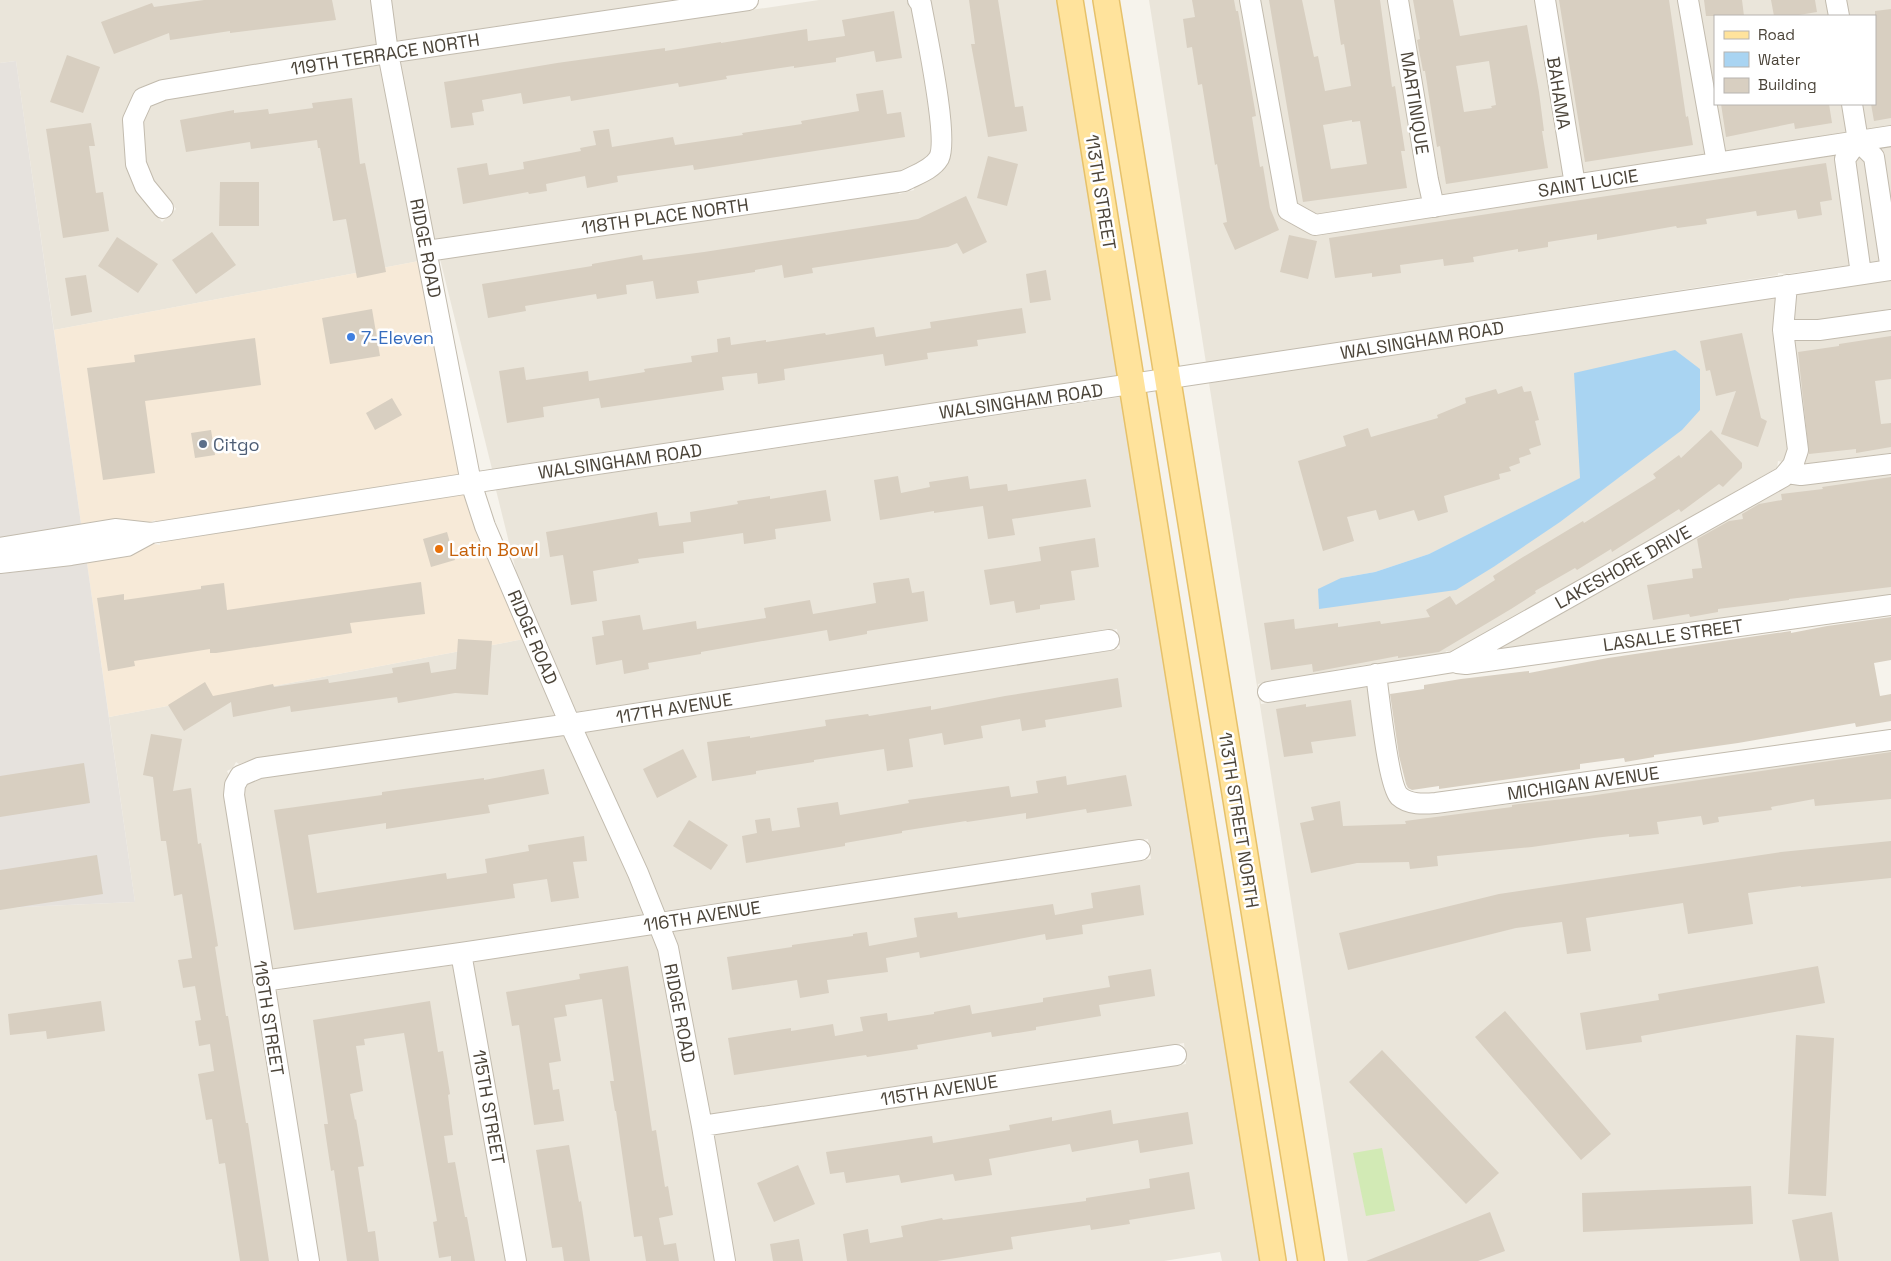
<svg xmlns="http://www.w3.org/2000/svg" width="1891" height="1261" font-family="'Space Grotesk',sans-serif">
  <rect width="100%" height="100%" fill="#f6f3ec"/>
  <path fill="#eae5da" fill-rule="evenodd" d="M0 0H372L378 44 161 80 139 88 135 93 125 115 138 193 162 222 176 209 153 181 145 162 143 122 150 106 165 100 381 65 419 261 54 330 16 61 0 63Z
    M390 0H677L396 41Z
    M819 0H907L913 8 933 131 930 153 923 161 901 171 434 239 399 62Z
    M929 0H1057L1118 376 492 469 440 259 898 192 899 194 914 190V187L932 179 945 165Z
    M1149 0H1891V259L1786 274 1778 273V275L1206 363ZM1715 16H1875V104H1715Z
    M1891 280V309L1818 320H1793L1795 294Z
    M1776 297 1774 320V340L1789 448 1785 459 1783 462 1778 461 1777 468 1452 652 1446 651 1445 654 1406 661 1365 665 1258 684 1261 704 1368 686 1394 803 1406 812 1419 814H1438L1891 750V1261H1348L1209 383ZM1625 473 1495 566 1341 578 1375 572 1429 554 1581 478Z
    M1891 330V453L1803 464 1808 449 1806 431 1794 340H1821Z
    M1121 397 1261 1261H1222L1220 1252 1164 1261H735L713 1135 1186 1064 1184 1043 710 1114 671 931 1151 859 1148 839 664 911 584 732 1120 649 1117 629 575 712 519 583 496 490Z
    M1891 474V595L1499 649 1790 484 1803 485Z
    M524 639 556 715 258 758 239 764 236 762 233 768 227 771 229 775 225 793 299 1261H0V908L135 902 109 717Z
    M565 735 645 914 459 943 271 970 243 796 246 784 261 778Z
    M653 934 659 950 693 1127 716 1261H526L472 962Z
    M454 965 507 1261H318L274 991Z"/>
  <path fill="#f7ead8" d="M419 261 461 474 156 522 155 520 149 523 113 519 81 524 54 330Z
    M465 494 524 639 109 717 87 563 128 556 154 544 160 545V542Z"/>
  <path fill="#e6e2dd" d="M16 61 81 524 0 538V63Z
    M87 563 135 902 0 908V574Z"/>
  <path fill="#d2eab5" d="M1382 1148 1395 1211 1366 1216 1353 1153Z"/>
  <path fill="#a9d4f2" d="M1675 350 1700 369V410L1682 430 1560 522 1495 566 1456 590 1319 609 1318 589 1341 578 1375 572 1429 554 1580 478 1574 373Z"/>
  <path fill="#d8cfc1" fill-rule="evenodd" d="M204 0H332L336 20 230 33V31L170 40 169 33 114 54 101 22 152 3 154 7Z
    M969 0H998L1015 107 1023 106 1027 131 988 137 971 44H975Z
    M1192 0H1234L1236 11H1238L1256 116 1252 117 1260 167 1263 166 1270 208 1279 230 1235 250 1223 223 1227 222 1217 164 1215 165 1202 84 1198 85 1192 47 1187 48 1183 19 1195 17Z
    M1269 0H1302L1314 57 1318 56 1325 91 1351 86 1344 44 1341 45 1334 0H1380L1392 87 1395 86 1405 151H1401L1407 188 1303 202ZM1352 120V122L1360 121 1367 164 1331 169 1323 125Z
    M1413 0H1453L1460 36 1527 25 1539 92 1544 131H1542L1548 168 1446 184 1440 146 1437 147 1425 71H1423L1417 40 1420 39ZM1489 61 1496 105 1491 106 1492 108 1464 112 1456 66Z
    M1559 0H1669L1686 117 1688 116 1693 145 1585 162Z
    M1704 0H1742L1744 16H1706Z
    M1771 0H1815L1817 12 1793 16H1774Z
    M1891 9V118L1874 121 1871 104H1875V11Z
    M894 11 902 58 876 62 874 51 836 58V62L794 68V66L726 76 727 79 679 87 678 83 571 101 570 96 523 104 521 93 482 100 484 111 472 113 474 125 451 128 444 82 557 63 665 48V51L721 42V43L807 29 808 41 845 36 842 20Z
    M67 55 100 67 83 113 50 102Z
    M883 90 887 114 901 112 905 137 694 170 693 165 617 176 618 182 587 188 585 176 546 184 547 191 529 194 528 192 463 204 457 168 487 163 489 175 524 169 523 162 581 151 580 148 596 145 593 131 609 129 612 147 673 137 675 145 743 135 742 133 802 124 801 121 859 111 856 94Z
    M352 98 360 164 365 163 386 272 357 278 346 219 333 221 320 148H318L317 140 251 149 250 142 186 152 180 120 234 110V113L268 109 269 114 313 108 312 103Z
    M1721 104H1829L1832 123 1795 129 1794 123 1726 137Z
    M91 123 95 146H89L96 193 103 192 109 231 63 238 46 129Z
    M988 156 1018 164 1007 206 977 198Z
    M1826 163 1832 200 1820 202 1822 215 1798 219 1796 210 1757 216 1756 211 1706 219 1707 224 1677 228 1676 226 1597 240V234L1548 242V247L1518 252V249L1473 257 1474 262 1444 266 1443 259 1400 265 1401 273 1372 277V273L1335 278 1329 238Z
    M220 182H259V226H219Z
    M966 196 987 242 963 254 957 243 948 247 812 268 813 273 784 278 782 265 755 270V272L697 281 699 293 656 299 653 281 626 285 627 294 597 299 596 294 525 306 526 311 488 318 482 284 592 266V264L642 255 643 260 704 252 918 219Z
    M212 232 236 265 196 294 172 260Z
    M1289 235 1317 241 1308 279 1280 272Z
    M117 237 158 264 138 293 98 266Z
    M1046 270 1051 300 1030 303 1026 274Z
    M86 275 92 312 71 316 65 278Z
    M1022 308 1026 333 977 340 978 346 927 353 928 359 885 366 883 354 784 369 785 380 758 384 757 373 722 377 724 390 601 408 599 398 543 407 544 417 507 423 499 371 524 367 526 380 588 371 589 381 645 372 644 369 692 362 691 356 718 352 717 339 730 337 731 345 766 340V342L825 333 826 335 874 327 876 337 931 328 930 322Z
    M372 309 380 356 330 364 322 318Z
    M1742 333 1761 418 1767 421 1758 447 1721 434 1736 391 1716 396 1710 370 1706 371 1700 341Z
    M1891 336V379L1875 381 1881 424 1891 423V447L1856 453V449L1809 454 1798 352 1839 346V344Z
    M255 338 261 385 145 401 155 473 103 480 87 368 135 362 134 355Z
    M1522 386 1524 392 1531 391 1539 420 1535 421 1541 445 1529 449 1531 454 1519 458 1520 463 1509 467 1511 471 1499 474 1500 479 1444 496 1448 512 1418 521 1414 510 1379 520 1376 510 1347 517 1354 541 1323 551 1298 461 1346 446 1343 436 1368 428 1371 437 1438 418 1437 415 1466 403 1465 398 1496 389 1498 394Z
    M392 398 402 415 375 430 366 413Z
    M211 430 215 455 195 458 191 433Z
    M1711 430 1742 463V468L1723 487 1719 484 1681 512 1679 509 1612 552 1611 549 1577 570 1575 568 1535 591 1536 593 1511 609 1439 652 1398 658V656L1313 672 1312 664 1271 670 1264 623 1294 619 1295 629 1338 623V627L1380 621 1381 624 1430 617 1426 610 1450 596 1456 605 1495 580 1493 576 1523 557 1583 521 1584 523 1656 478 1653 474 1679 455 1681 458Z
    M898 476 901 493 930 487 929 482 968 476 970 489 1007 484 1008 491 1086 479 1091 507 1012 519 1015 535 988 539 983 506 934 513V511L880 520 874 480Z
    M1891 477V587L1789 599V600L1718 609V612L1690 617 1689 614 1653 620 1647 585 1693 578 1692 569 1702 568 1697 539 1729 521 1743 519 1742 514 1759 504 1782 500 1781 494 1823 489 1822 487Z
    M826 490 831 521 775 529 776 539 744 544 743 533 683 542 684 553 638 559 639 563 593 571 597 601 571 605 563 555 550 557 546 532 657 512 659 526 691 522 690 512 738 504 737 501 770 496V499Z
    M447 532 455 560 431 567 423 539Z
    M1095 538 1099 567 1071 571 1075 600 1040 605V609L1016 613 1014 601 990 605 984 570 1041 561 1039 547Z
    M909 578 912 593 924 591 928 621 867 631V634L829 641 827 630 757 642 701 652V654L648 663 649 669 624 674 622 660 596 665 592 637 604 635 602 621 640 615 643 630 696 621 697 629 766 618 764 608 810 600 813 614 876 603 873 583Z
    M421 582 425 614 350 623 352 633 216 653H210V649L134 661 135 666 108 671 97 598 124 594V600L201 589V586L224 583 227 610Z
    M1891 617V660L1874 663 1880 696 1891 694V721L1856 727 1855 723 1738 743 1654 755V757L1625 762 1624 758 1580 764V769L1439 789V786L1412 790 1408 788 1406 784 1399 756 1390 694 1424 689V685L1461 679 1529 671V673L1608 658 1791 631V633L1827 626Z
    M458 639 492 641 488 695 455 693 398 703 397 697 291 712 290 706 233 717 231 702 184 731 168 705 205 682 213 696 273 684 274 687 328 679 329 683 393 673 392 668 429 662 431 673 456 669Z
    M1118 678 1122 707 1045 720 1046 727 1022 731 1020 719 981 726 983 738 944 745 942 733 909 739 913 767 887 771 884 749 814 760V762L756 771V774L712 781 707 742 750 736V738L826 726 825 720 868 714 869 716 931 706V710L1005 696Z
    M1351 700 1356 736 1311 742 1313 753 1284 757 1276 709 1306 704V707Z
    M151 734 182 739 173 791 191 788 198 844 201 843 218 946 215 947 226 1016H228L246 1123H248L269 1261H240L225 1163 219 1164 212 1119 206 1120 198 1074 214 1071 210 1044 199 1046 195 1021 201 1020 195 986 183 988 178 960 192 958 182 894 174 896 166 841H161L153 777 143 775Z
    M683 749 697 777 657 798 643 769Z
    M1891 752V799L1815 806 1814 799 1771 807 1772 810 1718 817 1719 822 1703 825 1701 816 1657 822 1659 834 1629 837V834L1594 838 1532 847 1437 856 1438 866 1410 869 1409 862 1357 863 1311 873 1300 823 1314 820 1311 807 1340 801 1343 826 1406 824 1405 821 1512 807V805L1519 804 1589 796Z
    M84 763 90 803 0 817V776Z
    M544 769 549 794 488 805 490 813 386 829V823L308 835 317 893 446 873 447 879 487 873 485 859 529 851 528 845 584 836 587 861 573 862 579 898 551 902 547 879 513 884 515 898 294 930 274 810 382 795V792L484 778V780Z
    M1126 775 1132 806 1087 813 1086 809 1026 819V813L967 822 966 821 902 831V833L845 843V846L746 863 742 836 757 833 755 820 770 818 772 831 800 827 797 808 838 802 840 815 909 803 908 800 1009 786 1011 797 1038 793 1036 781 1066 776 1067 785Z
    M689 820 728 845 711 870 673 846Z
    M1891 841V878L1801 887V886L1748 893 1753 924 1688 934 1683 903 1586 918 1591 951 1567 954 1562 922 1516 928 1348 970 1339 933 1499 894 1781 852Z
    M97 855 103 894 0 910V870Z
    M1140 885 1144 915 1082 925 1083 934 1046 940 1045 934 920 958 919 952 886 958 888 972 827 980 829 993 800 998 797 980 732 990 727 957 792 947V945L853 936V934L867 932 869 946 917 937 914 918 957 912 958 918 1053 904 1055 915 1093 908 1091 893Z
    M628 966 652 1131 656 1130 665 1187 668 1186 673 1215 659 1218 664 1245 676 1243 679 1261H646L642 1236 634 1237 616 1111H615L610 1081H614L602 999 565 1005 567 1016 554 1018 561 1061 549 1063 553 1090 559 1089 564 1121 534 1125 519 1025 512 1026 506 992 580 979 579 974Z
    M1818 966 1825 1003 1641 1036 1642 1042 1586 1050 1580 1013 1659 1000 1658 994Z
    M1151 969 1155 996 1099 1005 1101 1016 1036 1027V1030L992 1037 991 1032 917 1045 918 1049 867 1057 866 1055 734 1075 728 1038 791 1028V1031L833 1024 835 1036 863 1031 860 1017 887 1013 888 1021 934 1014V1012L970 1005 972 1014 1043 1002V998L1110 987 1108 976Z
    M101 1001 105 1031 47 1039 46 1031 10 1035 8 1014Z
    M430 1001 438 1052 443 1051 450 1094 448 1095 453 1135 444 1136 448 1163 455 1162 465 1217H467L475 1261H451V1256L439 1258 433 1222 437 1221 404 1033 364 1039 365 1045 356 1046 363 1091 350 1094 355 1120 356 1119 364 1166 358 1167 368 1232 375 1231 379 1261H347L334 1170 331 1171 324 1124H328L313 1020Z
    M1505 1011 1611 1134 1581 1160 1475 1037Z
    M1796 1035 1834 1038 1826 1196 1788 1194Z
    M1382 1050 1499 1173 1466 1204 1349 1082Z
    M1111 1110 1113 1124 1188 1112 1193 1144 1140 1153 1138 1140 1072 1152 1070 1144 989 1159 992 1175 955 1181 953 1174 901 1183 899 1175 846 1183 844 1172 830 1174 826 1152 932 1136 933 1143 1010 1130 1009 1125 1052 1117V1121Z
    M569 1145 579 1202 581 1201 590 1261H564L562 1247 552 1248 536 1150Z
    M798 1165 815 1204 774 1222 757 1183Z
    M1189 1172 1195 1209 1129 1220 1130 1224 1091 1230 1090 1225 1011 1237 1013 1249 937 1261H847L843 1234 868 1229 870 1243 903 1237 901 1226 942 1218 943 1220 1086 1201V1198L1150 1188 1149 1179Z
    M1751 1186 1753 1224 1583 1232 1582 1193Z
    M1490 1212 1505 1251 1478 1261H1366Z
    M1832 1212 1839 1261H1800L1792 1220Z
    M799 1239 803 1261H773L770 1244Z"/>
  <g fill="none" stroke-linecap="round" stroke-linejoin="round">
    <defs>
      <path id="minor" d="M381 0 388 53 471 483 485 526 570 724 638 873 668 948 702 1126 725 1261
        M1250 0 1288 210 1315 225 1891 136
        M1398 0 1428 180 1434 207
        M1545 0 1575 185
        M1688 0 1717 163
        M1836 0 1839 16
        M1852 104 1858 141
        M1858 141 1845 159 1861 274
        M1858 141 1874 157 1891 270
        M163 208 145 186 136 164 133 120 143 98 163 90 388 53 748 0
        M427 251 904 181C915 175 932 170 939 158 949 138 926 32 921 4L918 0
        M1783 330H1819L1891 320
        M1787 473 1801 475 1891 464
        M0 548 115 529 151 533 471 483 1891 270
        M0 563 71 555 127 546 151 533
        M1457 663 1466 664 1891 605
        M1376 674C1379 695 1388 784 1399 796 1409 805 1424 804 1436 803L1891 740
        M1268 692 1454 662 1783 477 1793 465 1798 450 1783 330 1787 285
        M461 953 516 1261
        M263 981 461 953 1140 850
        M702 1126 1176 1055
        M309 1261 234 795 235 785 240 776 259 768 570 724 1109 640"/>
      <path id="major" d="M1070 0 1273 1261
        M1106 0 1311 1261"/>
    </defs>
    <use href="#minor" stroke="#c2bbae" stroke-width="22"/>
    <use href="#major" stroke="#e6c16a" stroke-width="28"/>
    <use href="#minor" stroke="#fff" stroke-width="20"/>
    <use href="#major" stroke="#ffe39c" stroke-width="25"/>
  </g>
  <circle fill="#3f7fe0" stroke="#fff" stroke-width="2" cx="351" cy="337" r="5"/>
  <circle fill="#5c6f8a" stroke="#fff" stroke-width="2" cx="203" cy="444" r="5"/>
  <circle fill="#e8710a" stroke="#fff" stroke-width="2" cx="439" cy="549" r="5"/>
  <g text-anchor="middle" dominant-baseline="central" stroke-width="5" stroke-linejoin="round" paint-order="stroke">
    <g font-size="18" fill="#4b4439" stroke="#fff">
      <text transform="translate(385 54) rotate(-9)">119TH TERRACE NORTH</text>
      <text transform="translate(1559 93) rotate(81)">BAHAMA</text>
      <text transform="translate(1415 103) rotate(81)">MARTINIQUE</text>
      <text transform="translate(1588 183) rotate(-9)">SAINT LUCIE</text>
      <text transform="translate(1101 192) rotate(81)">113TH STREET</text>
      <text transform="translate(665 216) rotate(-8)">118TH PLACE NORTH</text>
      <text transform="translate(426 248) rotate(79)">RIDGE ROAD</text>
      <text transform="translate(1422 340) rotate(-9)">WALSINGHAM ROAD</text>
      <text transform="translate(1021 401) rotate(-8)">WALSINGHAM ROAD</text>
      <text transform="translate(620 461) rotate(-8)">WALSINGHAM ROAD</text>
      <text transform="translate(1623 567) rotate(-29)">LAKESHORE DRIVE</text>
      <text transform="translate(1673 635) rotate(-8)">LASALLE STREET</text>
      <text transform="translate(533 637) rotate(67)">RIDGE ROAD</text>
      <text transform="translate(674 708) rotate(-9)">117TH AVENUE</text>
      <text transform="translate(1583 783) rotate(-8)">MICHIGAN AVENUE</text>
      <text transform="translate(1239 820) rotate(81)">113TH STREET NORTH</text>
      <text transform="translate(702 916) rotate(-9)">116TH AVENUE</text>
      <text transform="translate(680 1013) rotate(79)">RIDGE ROAD</text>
      <text transform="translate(269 1018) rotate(81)">116TH STREET</text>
      <text transform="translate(939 1090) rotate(-9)">115TH AVENUE</text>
      <text transform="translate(489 1107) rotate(80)">115TH STREET</text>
    </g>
    <g font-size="18" fill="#366cbe" stroke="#fff" text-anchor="start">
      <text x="361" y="337">7-Eleven</text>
    </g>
    <g font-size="18" fill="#4e5e75" stroke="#fff" text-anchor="start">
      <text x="213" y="444">Citgo</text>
    </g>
    <g font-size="18" fill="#c56008" stroke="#fff" text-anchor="start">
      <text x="449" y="549">Latin Bowl</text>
    </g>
  </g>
  <rect x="1714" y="15" width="162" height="90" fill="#ffffff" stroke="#b7b4b0"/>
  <rect x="1724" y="31" width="25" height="8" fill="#ffe39c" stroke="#b7b4b0"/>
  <text x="1758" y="40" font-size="15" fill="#4b4439">Road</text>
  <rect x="1724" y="52" width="25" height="15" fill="#a9d4f2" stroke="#b7b4b0"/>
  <text x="1758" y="65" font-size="15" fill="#4b4439">Water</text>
  <rect x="1724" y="78" width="25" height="15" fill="#d8cfc1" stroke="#b7b4b0"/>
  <text x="1758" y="90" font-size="15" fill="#4b4439">Building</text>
</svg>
